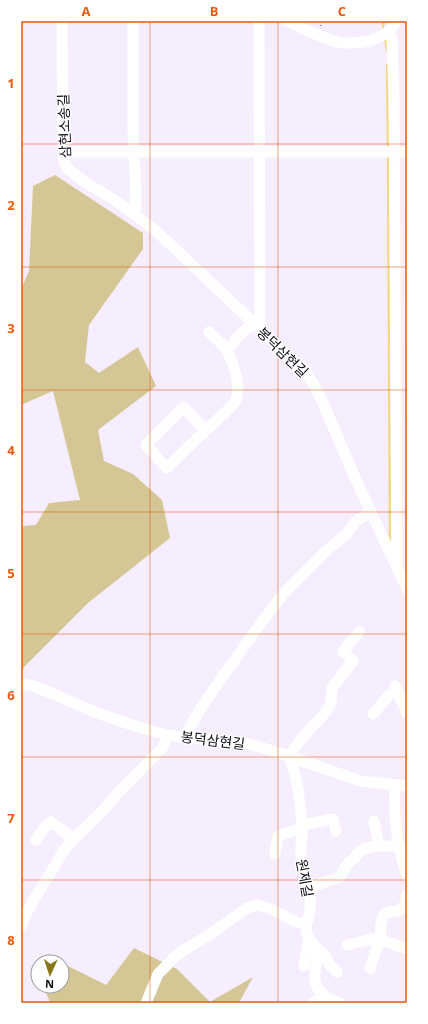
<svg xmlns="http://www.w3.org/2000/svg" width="428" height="1024" font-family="'Open Sans','Noto Sans KR',sans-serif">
  <rect width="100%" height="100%" fill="#f6eeff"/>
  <path fill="#d4c795" d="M55 175 143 233V249L89 325 85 362 99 373 138 347 156 386 98 430 104 461 133 474 162 500 170 538 88 603 21 670V530L24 526 36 525 49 503 80 500 53 391 21 405V289L29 271 33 186Z
    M134 948 177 969 210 1002 253 977 239 1003H49L50 1002 43 986H62V963L106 985Z"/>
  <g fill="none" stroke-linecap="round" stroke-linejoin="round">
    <path stroke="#efd985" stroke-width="2.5" d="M384 31 383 24 385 21
      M385 38 387 50
      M387 65 388 148
      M388 155 390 541"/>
    <path stroke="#857f8c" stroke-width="1.5" stroke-dasharray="1 3" stroke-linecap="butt" d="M321 21V27"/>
    <path stroke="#fff" stroke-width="11" d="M62 21 63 158 67 168 83 181 116 201 138 217 155 230 276 344 302 367 313 383 323 403 356 480 407 589
      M133 21V133L136 195 135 215
      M259 21 260 329
      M287 21C302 28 327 41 342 43 350 43 357 43 364 42 379 40 389 33 397 21
      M389 32 392 37V41L394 95 397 562
      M63 152H407
      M209 332 224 346 227 351
      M205 431 184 407 146 445 167 468C184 451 201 435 218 419 223 414 232 407 235 402 242 388 234 364 227 351L237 338 253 323
      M21 684 33 686 51 693 97 713 138 727 168 735 186 738 231 741 248 744 270 750 361 781 407 786
      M395 686 407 713
      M373 714 389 695 392 693H398
      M186 738 188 731 202 706 253 634 284 593 327 550 346 535 356 521 371 512
      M395 785C393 814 397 848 407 875
      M374 821 379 846
      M301 825 333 819 336 831
      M36 840 43 829 51 822 74 839
      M275 854 278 836 302 828
      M309 888 322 883 338 878 342 874 345 867 360 852 366 848 371 847 377 846H400
      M407 895C406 899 406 903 403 907 396 917 384 904 381 924 380 929 380 935 382 940L407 949
      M21 926C27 909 37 895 46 880 54 868 60 855 69 844 84 827 102 815 114 797L163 747 168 735
      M347 945 372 939 382 940
      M316 948 324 954 329 964 337 972
      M304 966 309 937
      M370 968 377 947 382 940
      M146 1003 158 974 176 956 181 952 209 935 247 908 257 905 269 908 290 919 297 922 306 924
      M313 1003 324 995
      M340 1003C331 1000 320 994 316 985 312 975 318 962 317 951 315 942 307 939 306 930 306 925 308 920 309 915 310 910 311 903 310 897 309 883 302 870 301 855 300 847 302 839 302 831 301 807 298 778 289 756L301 739 325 713 330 705 331 702 332 688 353 661 343 651 359 632"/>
  </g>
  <path fill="none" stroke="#e8590c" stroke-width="1" stroke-opacity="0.55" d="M150 21V1003M278 21V1003M21 144H407M21 267H407M21 390H407M21 512H407M21 634H407M21 757H407M21 880H407"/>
  <g text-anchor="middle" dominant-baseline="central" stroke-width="3" stroke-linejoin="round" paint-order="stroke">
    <g font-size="14" fill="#0d0912" stroke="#fff">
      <text transform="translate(64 126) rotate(-92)">삼현소송길</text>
      <text transform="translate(283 352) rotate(44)">봉덕삼현길</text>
      <text transform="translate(213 740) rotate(7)">봉덕삼현길</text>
      <text transform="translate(305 878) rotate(80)">원제길</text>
    </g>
  </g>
  <rect width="428" height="1024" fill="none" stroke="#ffffff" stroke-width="44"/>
  <g transform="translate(50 974) rotate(183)"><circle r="19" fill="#ffffff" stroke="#9e9da0"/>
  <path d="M0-3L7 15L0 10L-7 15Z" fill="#8a7518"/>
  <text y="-6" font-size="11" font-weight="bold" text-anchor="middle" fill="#0d0912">N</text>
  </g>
  <rect x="22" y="22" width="384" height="980" fill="none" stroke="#e8590c" stroke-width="1.5"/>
  <g font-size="13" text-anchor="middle" font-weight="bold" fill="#e8590c">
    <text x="86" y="16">A</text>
    <text x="214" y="16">B</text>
    <text x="342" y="16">C</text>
    <text x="11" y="88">1</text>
    <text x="11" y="210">2</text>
    <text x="11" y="333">3</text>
    <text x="11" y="455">4</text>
    <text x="11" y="578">5</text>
    <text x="11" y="700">6</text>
    <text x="11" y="823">7</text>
    <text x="11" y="945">8</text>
  </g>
</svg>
